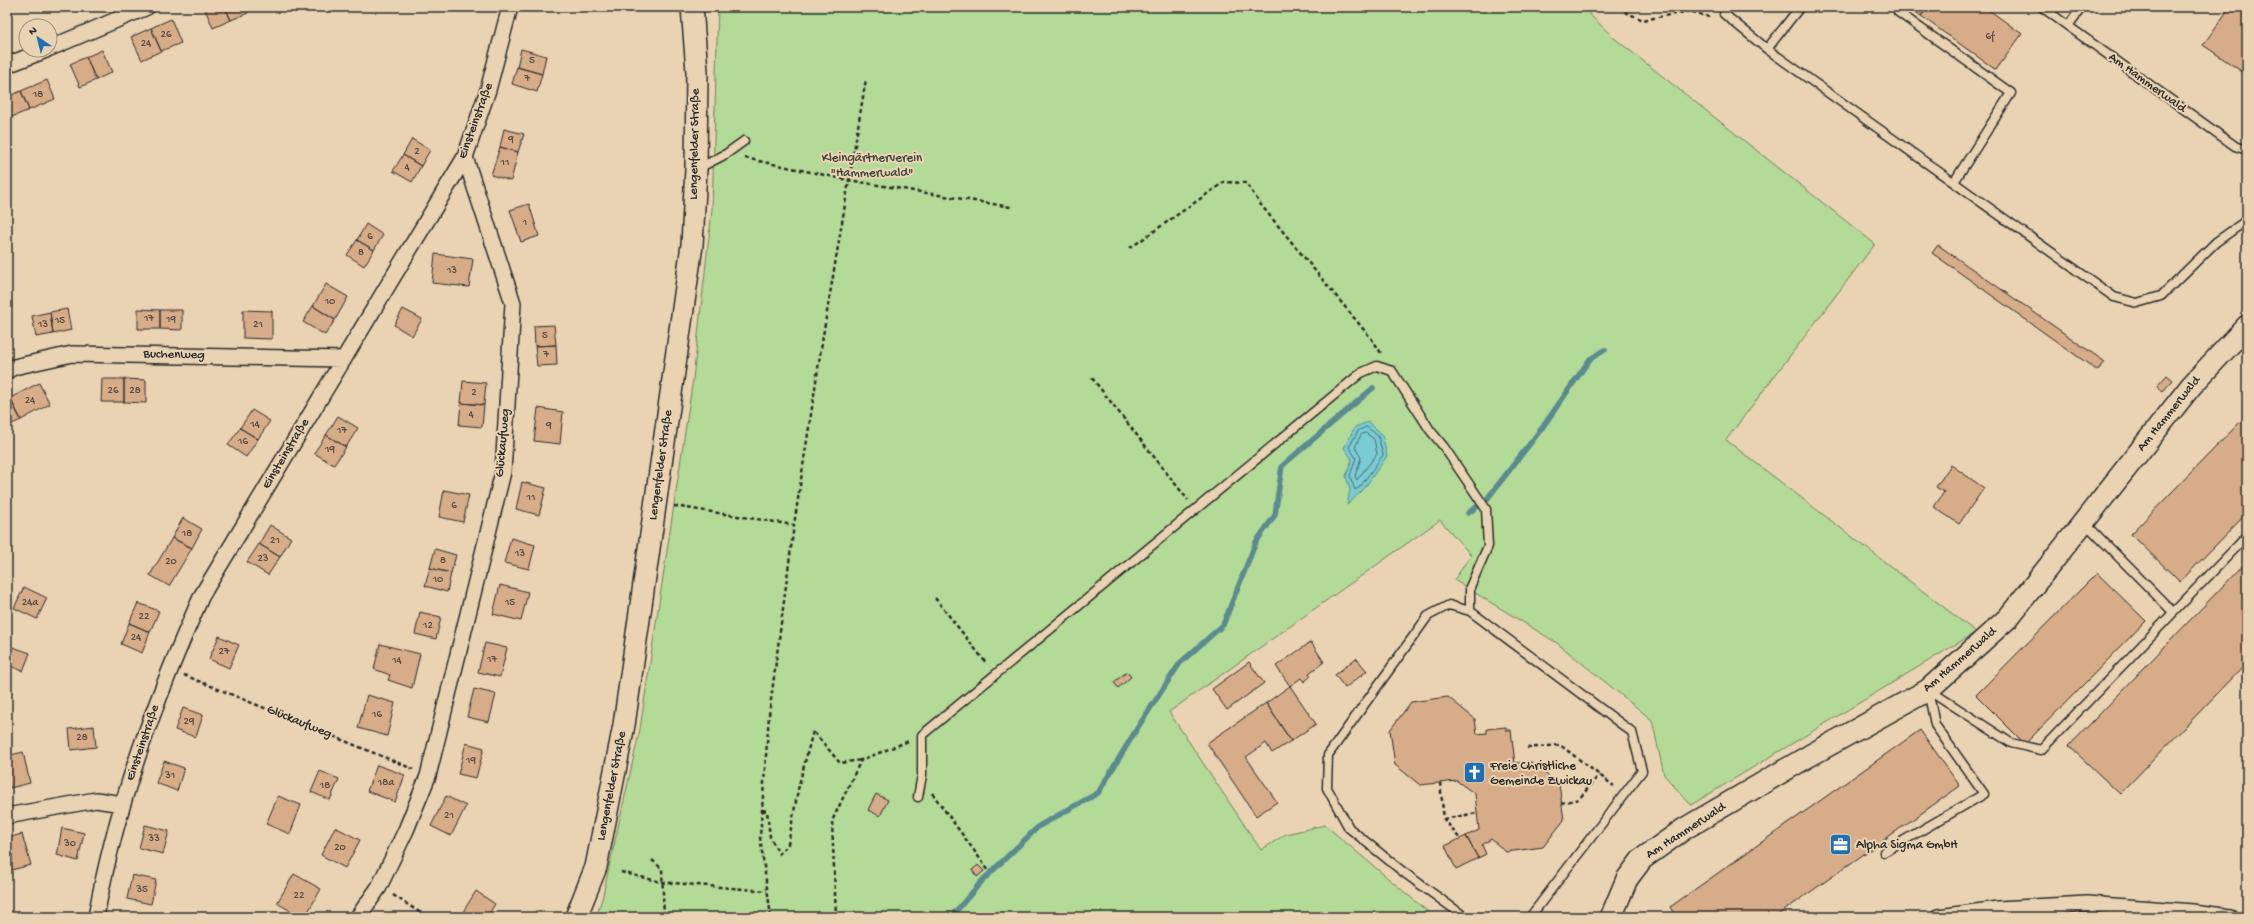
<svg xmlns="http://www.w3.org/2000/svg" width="2254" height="924" font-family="'Gochi Hand',sans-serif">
  <rect width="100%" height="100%" fill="#e9d3b3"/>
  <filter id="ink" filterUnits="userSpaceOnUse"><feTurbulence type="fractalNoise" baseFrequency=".025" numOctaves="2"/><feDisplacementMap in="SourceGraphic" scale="8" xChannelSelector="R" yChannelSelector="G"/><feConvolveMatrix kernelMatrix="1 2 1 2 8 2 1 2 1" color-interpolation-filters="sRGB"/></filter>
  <g filter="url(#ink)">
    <path fill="#b3da96" stroke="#6f8260" d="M718 7H1582L1614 38 1875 244 1726 440 1976 632 1691 805 1664 775 1652 720 1557 643 1454 580 1471 555 1440 520 1169 712 1261 850 1286 834 1325 825 1434 917H596L602 899 640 729 693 379 712 210Z"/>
    <path fill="#7acbd3" stroke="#5a8b90" d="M1368 422 1382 434 1387 456 1363 490 1347 505 1350 490 1346 476 1352 459 1344 448 1355 427Z"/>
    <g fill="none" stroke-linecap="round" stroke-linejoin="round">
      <path stroke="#4b6b6e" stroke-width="1" d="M1367 427 1378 436 1383 455 1360 487 1355 490 1350 476 1356 458 1349 447 1358 431Z
        M1366 433 1374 439 1377 454 1357 480 1355 476 1361 458 1355 447 1361 435Z"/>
      <path stroke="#5a8b90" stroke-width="5.5" d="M1487 499 1542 428 1590 359 1605 350
        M1468 513 1478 506
        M951 917 982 881 1039 826 1098 793 1138 727 1180 663 1223 625 1256 542 1275 515 1282 466 1373 388"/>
    </g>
    <path fill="#d7ac88" stroke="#2b2b2b" d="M204 7H225L231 20 213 28Z
      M225 7H245L248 13 231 20Z
      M1909 7H1928L1921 16Z
      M1928 7H1985L2022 34 1996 70 1921 16Z
      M2230 7H2247V75L2203 45Z
      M171 19 181 43 161 51 151 28Z
      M151 28 161 51 142 60 131 37Z
      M521 49 546 56 542 74 517 67Z
      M102 50 112 72 96 80 86 57Z
      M86 57 96 80 80 87 70 64Z
      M517 67 542 74 537 92 512 84Z
      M47 80 55 99 29 110 21 91Z
      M21 91 29 110 7 119V97Z
      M504 129 524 134 518 152 500 147Z
      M412 139 430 150 421 166 403 155Z
      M500 147 518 152 511 181 491 175Z
      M403 155 421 166 412 182 393 171Z
      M529 204 539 236 521 242 510 210Z
      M366 224 383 235 374 250 357 240Z
      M357 240 374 250 364 266 347 255Z
      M1938 245 2105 362 2098 371 1932 253Z
      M435 254 473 259 469 287 432 283Z
      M326 284 348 297 335 320 313 306Z
      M313 306 335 320 325 335 303 322Z
      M67 309 71 330 53 334 50 312Z
      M138 309 160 310V329H138Z
      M403 309 422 319 412 336 394 325Z
      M160 310H182V330L160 329Z
      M243 310 272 311V339L243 338Z
      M50 312 53 334 36 337 32 316Z
      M554 325 556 345 535 346 534 326Z
      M556 345 557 365 537 366 535 346Z
      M2167 375 2173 380 2163 391 2157 386Z
      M102 379H124V402H101Z
      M124 379 146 380V403L124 402Z
      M463 381 486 383 484 405 461 403Z
      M39 383 50 404 21 420 10 398Z
      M10 398 21 420 7 426V400Z
      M461 403 484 405 482 427 459 425Z
      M538 408 563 412 560 444 534 441Z
      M252 410 270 421 258 439 240 428Z
      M2247 415V513L2180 582 2131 534Z
      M338 416 358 428 346 447 326 435Z
      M240 428 258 439 246 457 228 445Z
      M326 435 346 447 334 465 314 453Z
      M1951 465 1984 488 1959 524 1934 507 1944 492 1936 487Z
      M522 482 546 488 539 515 516 509Z
      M444 490 469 495 463 522 439 517Z
      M183 518 202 529 192 548 172 538Z
      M270 525 291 538 280 557 259 544Z
      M172 538 192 548 169 586 150 575Z
      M511 538 535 545 529 569 504 563Z
      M259 544 280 557 268 575 247 562Z
      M435 549 456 555 451 573 430 568Z
      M2247 561V663L2120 794 2069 746Z
      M430 568 451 573 447 592 425 586Z
      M2097 573 2146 621 2025 744 1976 695Z
      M500 585 528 592 521 621 493 614Z
      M24 587 47 598 37 619 14 608Z
      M138 603 159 611 150 632 129 623Z
      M420 612 441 617 436 639 415 634Z
      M129 623 150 632 142 653 121 644Z
      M219 636 239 645 229 668 209 659Z
      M1311 642 1324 662 1309 673 1311 676 1304 682 1301 678 1290 686 1276 666Z
      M485 643 507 648 500 677 478 672Z
      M380 644 420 654 412 688 388 680 390 675 374 669Z
      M7 645 30 653 23 671 7 665Z
      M1356 658 1367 671 1345 688 1335 675Z
      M1249 662 1264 683 1227 710 1212 689Z
      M1127 672 1131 677 1118 688 1114 682Z
      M1290 686 1316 724 1291 741 1266 703Z
      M474 689 496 694 489 722 467 717Z
      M367 695 395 703 387 736 358 728Z
      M1448 697 1475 719 1477 734 1487 733V729L1506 727V730H1511L1515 763 1530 762 1559 784 1564 820 1543 847 1506 852 1491 839 1482 845 1486 854 1478 858 1466 836 1479 830 1475 794 1457 781 1420 785 1395 765 1390 730 1411 702Z
      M1266 703 1291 741 1272 753 1266 743 1246 757 1277 802 1256 816 1207 743Z
      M183 708 203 715 196 737 175 730Z
      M94 726 96 747 71 750 69 729Z
      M1920 730 1960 786 1775 917H1676L1670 907Z
      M466 743 484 748 476 778 458 774Z
      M23 752 30 783 10 788 7 776V756Z
      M164 761 184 768 177 791 156 783Z
      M377 765 405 775 395 802 367 791Z
      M320 771 339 779 330 800 311 792Z
      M876 794 888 800 880 816 868 810Z
      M278 796 301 805 290 834 266 824Z
      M446 796 466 806 451 836 431 826Z
      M145 825 169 831 163 854 139 848Z
      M335 827 360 840 345 868 321 855Z
      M62 828 84 833 78 861 57 855Z
      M22 834 31 865 7 871V838Z
      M1466 836 1478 858 1456 869 1445 846Z
      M978 865 984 871 977 877 972 870Z
      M294 874 321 889 305 917H301L277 903Z
      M132 875 156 880 151 904 127 899Z
      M476 891 495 904 487 917H464L461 915Z"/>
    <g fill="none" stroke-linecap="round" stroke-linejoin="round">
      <defs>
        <path id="service" d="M1729 7 1724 14 1767 49 2114 297 2137 303 2161 296 2216 242 2247 220
          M2042 7 2068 26
          M2082 7 2068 26 2235 146 2247 150
          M1898 12 2011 93 1954 182
          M1767 49 1800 7
          M697 169 726 154 744 141
          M2084 522 2173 612
          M1929 690 2011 743 2041 750 2247 536
          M918 797 922 775V735L1361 373 1377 366 1392 371 1430 430 1444 447 1486 509 1488 546 1470 587V611
          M1884 852 1984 794 1935 725 1928 690
          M1465 917 1402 871 1349 828 1327 788 1328 755 1428 616 1449 605 1470 611 1632 732 1642 771 1530 917"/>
        <path id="minor" d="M50 48 147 7
          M7 65 46 50
          M7 371 14 367 72 354 344 359
          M7 816 96 800 122 804
          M96 917C116 804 156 698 202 595L465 157 488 90 510 7
          M358 917 379 887 406 830 428 776 503 472 513 303 465 157
          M1939 917 1998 909 2087 904 2193 912 2231 917"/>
        <path id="secondary" d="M576 917 596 867 624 725 692 245 696 169 697 71 692 7
          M1611 917 1627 879 1642 859 1684 829 1809 756 1928 690 2008 618 2191 386 2247 326"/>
      </defs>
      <use href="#service" stroke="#2b2b2b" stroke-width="11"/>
      <use href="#minor" stroke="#2b2b2b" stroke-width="18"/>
      <use href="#secondary" stroke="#2b2b2b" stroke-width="24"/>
      <path stroke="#2b2b2b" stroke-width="2.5" stroke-dasharray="4 3" stroke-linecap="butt" d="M1620 7 1625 12 1643 20 1690 11 1712 18
        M745 158 848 180 1011 207
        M1130 248 1224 182 1246 183 1261 205 1374 342 1381 353
        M1092 378 1188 500
        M674 506 794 525
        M935 598 987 664
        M184 675 413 769
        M1527 748 1560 745 1614 786
        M1440 783 1444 819 1460 839
        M932 793 989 871
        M1561 803 1579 799 1599 775
        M762 810 767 811 770 837 779 854 788 844 799 785 813 731 840 763 861 760
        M1444 819 1477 813
        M652 860 662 869 664 917
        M621 872 661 882 767 891
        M393 895 427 917
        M771 917 760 837 769 715 794 525 823 336 866 79
        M836 917 832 821 861 760 909 741"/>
      <use href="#service" stroke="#e9d3b3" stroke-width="8"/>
      <use href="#minor" stroke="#e9d3b3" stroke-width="15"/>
      <use href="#secondary" stroke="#e9d3b3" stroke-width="21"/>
    </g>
  </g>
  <defs>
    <symbol id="church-square" viewBox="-11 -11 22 22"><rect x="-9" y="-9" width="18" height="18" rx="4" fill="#1f6fb2" stroke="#e9d3b3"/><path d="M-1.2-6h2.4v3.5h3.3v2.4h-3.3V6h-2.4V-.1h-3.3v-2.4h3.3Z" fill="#fff"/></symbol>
    <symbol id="office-square" viewBox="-11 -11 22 22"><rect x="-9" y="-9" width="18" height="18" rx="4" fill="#1f6fb2" stroke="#e9d3b3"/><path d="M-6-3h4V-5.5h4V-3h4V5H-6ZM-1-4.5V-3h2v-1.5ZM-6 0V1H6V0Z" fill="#fff"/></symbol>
  </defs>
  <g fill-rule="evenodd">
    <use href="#church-square" x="1462" y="760" width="25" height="25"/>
    <use href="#office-square" x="1828" y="832" width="25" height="25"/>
  </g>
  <g text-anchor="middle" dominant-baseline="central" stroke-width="4" stroke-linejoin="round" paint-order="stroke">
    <g font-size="11" fill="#564b42">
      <text x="166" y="35">26</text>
      <text x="1990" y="37">6f</text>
      <text x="146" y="44">24</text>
      <text x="532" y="61">5</text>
      <text x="527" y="79">7</text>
      <text x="38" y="95">18</text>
      <text x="511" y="140">9</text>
      <text x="417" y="152">2</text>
      <text x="505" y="163">11</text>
      <text x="407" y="168">4</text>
      <text x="525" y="223">1</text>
      <text x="370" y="237">6</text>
      <text x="361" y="253">8</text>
      <text x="452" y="271">13</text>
      <text x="330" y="302">10</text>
      <text x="149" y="319">17</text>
      <text x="171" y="320">19</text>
      <text x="60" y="321">15</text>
      <text x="43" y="325">13</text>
      <text x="258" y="325">21</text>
      <text x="545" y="336">5</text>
      <text x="546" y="355">7</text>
      <text x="113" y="391">26</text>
      <text x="135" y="391">28</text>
      <text x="474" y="393">2</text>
      <text x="30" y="401">24</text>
      <text x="471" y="415">4</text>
      <text x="255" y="425">14</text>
      <text x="549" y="426">9</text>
      <text x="342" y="431">17</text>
      <text x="243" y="442">16</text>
      <text x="330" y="450">19</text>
      <text x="531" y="498">11</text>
      <text x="454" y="506">6</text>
      <text x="187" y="534">18</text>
      <text x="275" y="541">21</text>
      <text x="520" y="554">13</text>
      <text x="263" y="559">23</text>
      <text x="443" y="561">8</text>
      <text x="171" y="562">20</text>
      <text x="438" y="580">10</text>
      <text x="30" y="603">24a</text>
      <text x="510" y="603">15</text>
      <text x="144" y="617">22</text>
      <text x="428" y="626">12</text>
      <text x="136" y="638">24</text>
      <text x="224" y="652">27</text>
      <text x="492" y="660">17</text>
      <text x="397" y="661">14</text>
      <text x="377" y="715">16</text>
      <text x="189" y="722">29</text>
      <text x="82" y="738">28</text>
      <text x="471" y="761">19</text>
      <text x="170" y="776">31</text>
      <text x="386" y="783">18a</text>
      <text x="325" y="786">18</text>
      <text x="449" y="816">21</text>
      <text x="154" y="839">33</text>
      <text x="70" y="844">30</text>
      <text x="340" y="848">20</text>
      <text x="142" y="890">35</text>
      <text x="299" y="896">22</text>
    </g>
    <g font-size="13" fill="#2b2b2b" stroke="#e9d3b3">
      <text transform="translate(2147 83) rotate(36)">Am Hammerwald</text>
      <text transform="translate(476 121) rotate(-70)">Einsteinstraße</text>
      <text transform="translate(695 144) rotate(-89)">Lengenfelder Straße</text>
      <text transform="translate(174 355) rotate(1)">Buchenweg</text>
      <text transform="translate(2169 414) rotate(-51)">Am Hammerwald</text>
      <text transform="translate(503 443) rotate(-85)">Glückaufweg</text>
      <text transform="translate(286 454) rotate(-59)">Einsteinstraße</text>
      <text transform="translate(661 465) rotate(-82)">Lengenfelder Straße</text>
      <text transform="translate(1960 660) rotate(-41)">Am Hammerwald</text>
      <text transform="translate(299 722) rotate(22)">Glückaufweg</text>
      <text transform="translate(143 743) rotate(-71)">Einsteinstraße</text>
      <text transform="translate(612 786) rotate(-79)">Lengenfelder Straße</text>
      <text transform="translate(1686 831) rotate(-33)">Am Hammerwald</text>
    </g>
    <g font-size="13" fill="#3f453b" stroke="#e9d3b3">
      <text x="872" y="158">Kleingärtnerverein<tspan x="872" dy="15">"Hammerwald"</tspan></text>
    </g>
    <g font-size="13" fill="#2b2b2b" stroke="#e9d3b3" text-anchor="start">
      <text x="1490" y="766">Freie Christliche<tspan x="1490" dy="15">Gemeinde Zwickau</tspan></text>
      <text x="1856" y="845">Alpha Sigma GmbH</text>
    </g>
  </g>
  <rect width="2254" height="924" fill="none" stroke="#e9d3b3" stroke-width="24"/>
  <rect x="12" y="12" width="2230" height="900" fill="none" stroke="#2b2b2b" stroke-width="1.5" filter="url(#ink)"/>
  <g transform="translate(38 38) rotate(325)"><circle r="19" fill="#e9d3b3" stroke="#9d907d"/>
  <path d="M0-3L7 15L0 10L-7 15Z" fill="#1f6fb2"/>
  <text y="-6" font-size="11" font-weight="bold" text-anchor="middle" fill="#2b2b2b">N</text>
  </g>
</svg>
